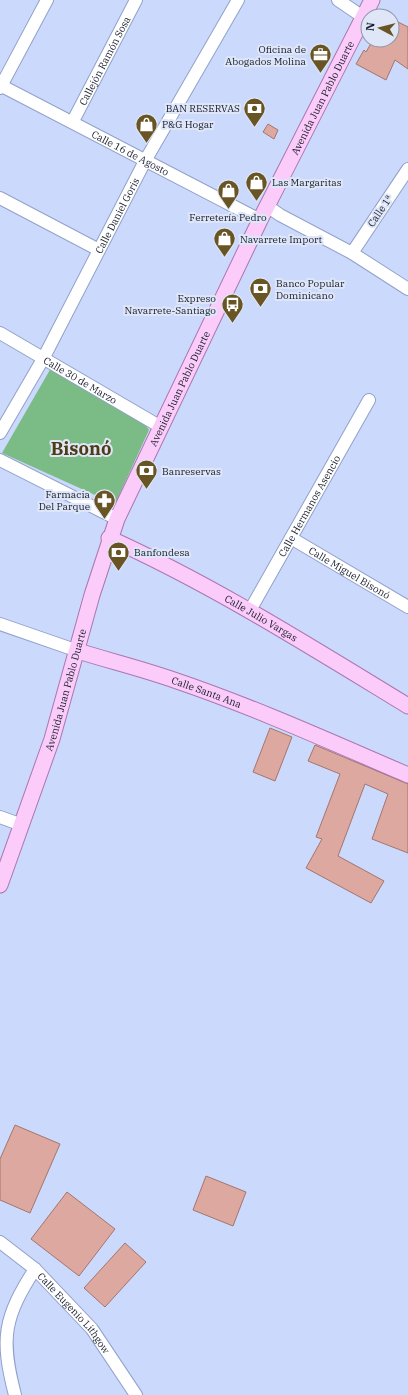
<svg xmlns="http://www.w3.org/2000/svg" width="408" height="1395" font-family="'IBM Plex Serif',serif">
  <rect width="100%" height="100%" fill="#cbd9fc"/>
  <path fill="#7bbb86" d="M51 368 143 421 149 430 115 504 2 453Z"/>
  <path fill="#dca8a0" stroke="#a5756d" d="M392 19 408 27V69L395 60 386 80 356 64 364 50 366 52 373 40H392Z
    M268 124 278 130 274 139 263 132Z
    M270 728 292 737 275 781 253 772Z
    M315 745 408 784V853L372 839 388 794 365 784 338 856 384 881 371 903 306 868 322 839 316 837 340 774 308 761Z
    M15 1125 60 1144 30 1213 0 1200V1159Z
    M206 1176 246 1192 233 1226 193 1210Z
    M67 1192 115 1229 79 1276 31 1239Z
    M125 1243 146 1262 105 1307 84 1288Z"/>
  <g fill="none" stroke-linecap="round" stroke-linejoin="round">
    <defs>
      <g id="minor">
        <path d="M338 0 363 17"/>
        <path id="s1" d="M0 85 260 220"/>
        <path d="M0 88 47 0"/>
        <path id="s2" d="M73 121 136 0"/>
        <path d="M0 198 99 250"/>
        <path d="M267 206 280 215 352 253 408 289"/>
        <path d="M352 253 408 169"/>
        <path id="s3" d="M0 333 161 427"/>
        <path id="s4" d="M0 433 43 359 145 161 238 0"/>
        <path d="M0 460 117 519"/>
        <path id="s5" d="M291 538 408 607"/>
        <path id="s6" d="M249 612 369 400"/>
        <path d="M0 624 78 651"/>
        <path d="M0 817 22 825"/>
        <path id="s7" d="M0 1242 35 1269 92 1329 136 1395"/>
        <path d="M15 1395C0 1338 4 1317 35 1269"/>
      </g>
      <g id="major">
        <path id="s8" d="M109 538C213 585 311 647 408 706"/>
        <path id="s9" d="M78 651C110 661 143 669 174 680 254 707 331 742 408 775"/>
        <path id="s10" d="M0 885 52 739 92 595 117 519 260 220 372 0"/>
      </g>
    </defs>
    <use href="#minor" stroke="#91a1c9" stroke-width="14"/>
    <use href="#major" stroke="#aa77ae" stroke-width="17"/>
    <use href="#minor" stroke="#fff" stroke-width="12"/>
    <use href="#major" stroke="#fbcbf9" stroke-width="15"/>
  </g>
  <defs>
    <symbol id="office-pin" viewBox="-11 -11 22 30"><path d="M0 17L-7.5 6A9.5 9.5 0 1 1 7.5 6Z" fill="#685523" stroke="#dfe6f8"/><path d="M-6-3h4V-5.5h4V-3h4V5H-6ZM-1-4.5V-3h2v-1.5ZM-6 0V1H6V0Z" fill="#fff"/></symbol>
    <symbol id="bank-pin" viewBox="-11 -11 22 30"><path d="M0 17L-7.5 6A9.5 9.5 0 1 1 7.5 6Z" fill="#685523" stroke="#dfe6f8"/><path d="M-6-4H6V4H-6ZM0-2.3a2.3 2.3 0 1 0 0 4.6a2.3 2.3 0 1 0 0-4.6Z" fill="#fff"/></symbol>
    <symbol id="shop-pin" viewBox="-11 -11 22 30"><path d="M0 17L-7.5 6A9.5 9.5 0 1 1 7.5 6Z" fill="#685523" stroke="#dfe6f8"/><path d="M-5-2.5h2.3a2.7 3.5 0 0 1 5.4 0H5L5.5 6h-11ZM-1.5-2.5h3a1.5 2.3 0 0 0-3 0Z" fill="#fff"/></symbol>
    <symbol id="bus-pin" viewBox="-11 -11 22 30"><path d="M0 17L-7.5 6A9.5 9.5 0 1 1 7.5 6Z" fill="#685523" stroke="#dfe6f8"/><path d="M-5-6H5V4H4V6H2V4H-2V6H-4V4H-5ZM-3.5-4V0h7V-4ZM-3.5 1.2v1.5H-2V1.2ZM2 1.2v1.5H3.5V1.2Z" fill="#fff"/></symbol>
    <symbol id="pharmacy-pin" viewBox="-11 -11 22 30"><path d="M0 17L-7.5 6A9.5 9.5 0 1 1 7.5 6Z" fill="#685523" stroke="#dfe6f8"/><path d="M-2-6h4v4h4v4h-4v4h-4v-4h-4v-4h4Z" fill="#fff"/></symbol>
  </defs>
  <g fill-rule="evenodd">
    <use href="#office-pin" x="308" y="42" width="25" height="34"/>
    <use href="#bank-pin" x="242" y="96" width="25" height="34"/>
    <use href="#shop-pin" x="134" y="112" width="25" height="34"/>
    <use href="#shop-pin" x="244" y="170" width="25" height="34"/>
    <use href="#shop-pin" x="216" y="178" width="25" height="34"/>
    <use href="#shop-pin" x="212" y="226" width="25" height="34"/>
    <use href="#bank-pin" x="248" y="276" width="25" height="34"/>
    <use href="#bus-pin" x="220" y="292" width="25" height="34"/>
    <use href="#bank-pin" x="134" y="458" width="25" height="34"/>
    <use href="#pharmacy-pin" x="92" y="488" width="25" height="34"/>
    <use href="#bank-pin" x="106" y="540" width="25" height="34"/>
  </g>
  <g text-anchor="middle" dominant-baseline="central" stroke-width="4" stroke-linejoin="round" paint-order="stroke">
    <g font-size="10" fill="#161c2b" stroke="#dfe6f8" text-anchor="start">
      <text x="306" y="49" text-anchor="end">Oficina de<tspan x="306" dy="12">Abogados Molina</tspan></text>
      <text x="240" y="108" text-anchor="end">BAN RESERVAS</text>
      <text x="162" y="124">P&amp;G Hogar</text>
      <text x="272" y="182">Las Margaritas</text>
      <text x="228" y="217" text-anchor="middle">Ferretería Pedro</text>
      <text x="240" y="239">Navarrete Import</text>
      <text x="276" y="283">Banco Popular<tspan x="276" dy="12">Dominicano</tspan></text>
      <text x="216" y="298" text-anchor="end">Expreso<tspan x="216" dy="12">Navarrete-Santiago</tspan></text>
      <text x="162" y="471">Banreservas</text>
      <text x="90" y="494" text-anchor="end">Farmacia<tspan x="90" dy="12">Del Parque</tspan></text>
      <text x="134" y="552">Banfondesa</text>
    </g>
    <g font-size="10" fill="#161c2b" stroke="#dfe6f8">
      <text stroke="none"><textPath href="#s2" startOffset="68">Callejón Ramón Sosa</textPath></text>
      <text stroke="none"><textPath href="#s10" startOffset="853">Avenida Juan Pablo Duarte</textPath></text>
      <text stroke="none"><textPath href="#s1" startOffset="147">Calle 16 de Agosto</textPath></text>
      <text transform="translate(380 211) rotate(-56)">Calle 1ª</text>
      <text stroke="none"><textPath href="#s4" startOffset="247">Calle Daniel Goris</textPath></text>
      <text stroke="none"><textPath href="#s3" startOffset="93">Calle 30 de Marzo</textPath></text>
      <text stroke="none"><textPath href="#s10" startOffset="529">Avenida Juan Pablo Duarte</textPath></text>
      <text stroke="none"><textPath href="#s6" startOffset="122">Calle Hermanos Asencio</textPath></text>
      <text stroke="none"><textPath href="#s5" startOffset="68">Calle Miguel Bisonó</textPath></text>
      <text stroke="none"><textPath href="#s8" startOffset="172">Calle Julio Vargas</textPath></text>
      <text stroke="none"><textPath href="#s10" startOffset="206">Avenida Juan Pablo Duarte</textPath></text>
      <text stroke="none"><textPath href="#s9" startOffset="135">Calle Santa Ana</textPath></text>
      <text stroke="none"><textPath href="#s7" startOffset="103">Calle Eugenio Lithgow</textPath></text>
    </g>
    <g font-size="18" font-weight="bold" fill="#4b3c14" stroke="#dfe6f8">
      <text x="81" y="448">Bisonó</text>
    </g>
  </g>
  <g transform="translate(380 28) rotate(277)"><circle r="19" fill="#dfe6f8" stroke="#8f95a6"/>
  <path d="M0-3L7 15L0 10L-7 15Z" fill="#685523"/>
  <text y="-6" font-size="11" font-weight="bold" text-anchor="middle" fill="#161c2b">N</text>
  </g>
</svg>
